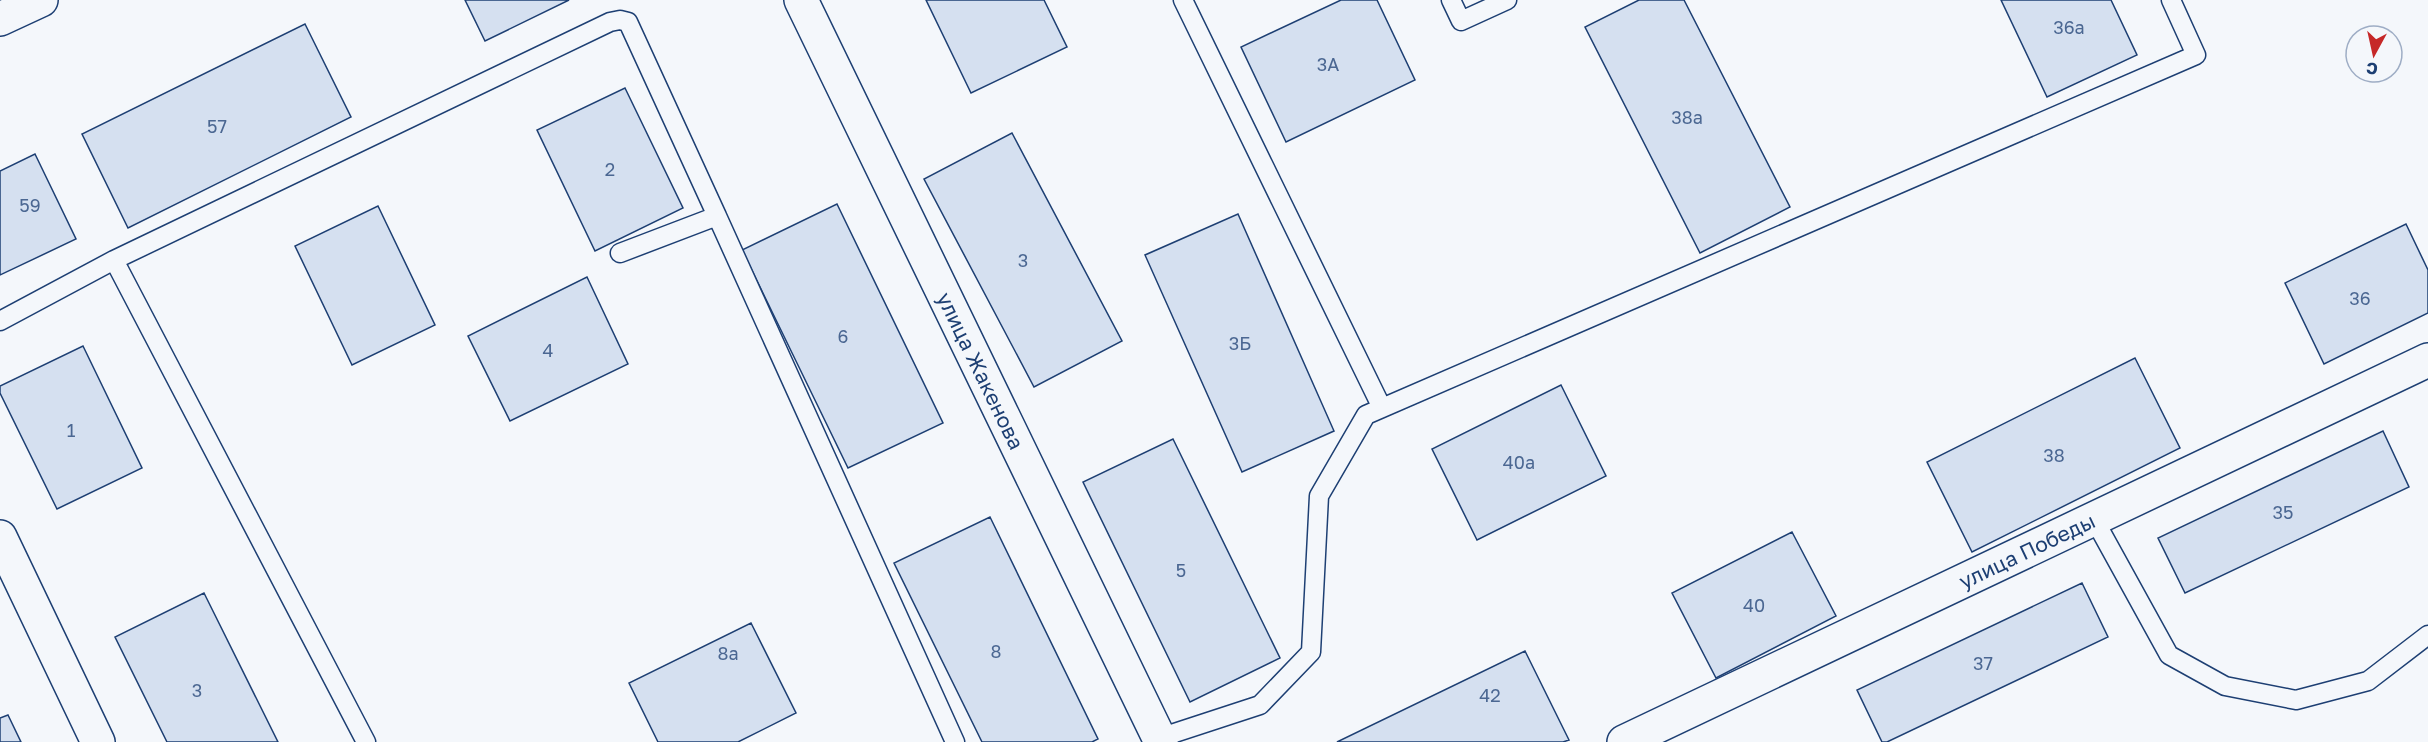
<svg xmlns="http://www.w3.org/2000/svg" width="2428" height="742" font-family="'Golos Text',sans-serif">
  <rect width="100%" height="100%" fill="#f4f7fb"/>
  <path fill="#d5e0f0" stroke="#1d3f73" stroke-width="1.5" d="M465 0H569L485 41Z
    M926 0H1044L1067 47 971 93Z
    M1341 0H1377L1415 80 1286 142 1241 47Z
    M1639 0H1684L1790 207 1700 253 1585 27Z
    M2001 0H2111L2137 55 2047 97Z
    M305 24 351 117 128 228 82 134Z
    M625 88 683 208 595 251 537 130Z
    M1012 133 1122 341 1034 387 924 179Z
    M35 154 76 239 0 275V171Z
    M837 204 943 423 848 468 742 250Z
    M378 206 435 325 352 365 295 246Z
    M1238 214 1334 431 1242 472 1145 255Z
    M2406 224 2428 270V313L2324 364 2285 283Z
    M587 277 628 364 510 421 468 336Z
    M83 346 142 468 57 509 0 393V386Z
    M2135 358 2180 448 1972 552 1927 462Z
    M1561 385 1606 476 1477 540 1432 449Z
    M2383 431 2409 487 2185 593 2158 538Z
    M1173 439 1280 658 1190 702 1083 482Z
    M990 517 1098 739 1092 742H982L894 563Z
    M1792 532 1836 616 1716 678 1672 593Z
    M2082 583 2108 637 1887 742H1882L1857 690Z
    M204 593 278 742H167L115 637Z
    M751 623 796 713 738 742H658L629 683Z
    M1525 651 1569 740 1563 742H1337Z
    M8 715 21 742H0V718Z"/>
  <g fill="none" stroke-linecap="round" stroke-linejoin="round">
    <defs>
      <path id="service" d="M1183 0 1382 408
        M1451 0 1461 21 1507 0
        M620 253 717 216 955 742
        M114 260 366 742
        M0 321 114 260 610 22 620 20 628 22 717 216
        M2094 519 2169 655 2225 686 2296 700 2368 681 2428 635
        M1153 740 1260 705 1311 652 1319 496 1366 415 2196 55 2171 0"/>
      <g id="minor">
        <path id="s1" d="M801 0 1161 742"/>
        <path d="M0 537 98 742"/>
        <path id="s2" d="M1624 742 2428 360"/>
      </g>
      <path id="secondary" d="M0 19 41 0"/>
    </defs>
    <use href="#service" stroke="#1d3f73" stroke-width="21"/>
    <use href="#minor" stroke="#1d3f73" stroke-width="36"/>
    <use href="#secondary" stroke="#1d3f73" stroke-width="36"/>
    <use href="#service" stroke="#f4f7fb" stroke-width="18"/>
    <use href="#minor" stroke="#f4f7fb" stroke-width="33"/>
    <use href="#secondary" stroke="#f4f7fb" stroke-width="33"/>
  </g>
  <g text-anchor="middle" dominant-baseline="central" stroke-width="4.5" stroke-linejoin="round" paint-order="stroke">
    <g font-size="18" fill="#4b6792">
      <text x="2069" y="27">36а</text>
      <text x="1328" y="64">3А</text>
      <text x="1687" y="117">38а</text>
      <text x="217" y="126">57</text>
      <text x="610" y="169">2</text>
      <text x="30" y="205">59</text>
      <text x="1023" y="260">3</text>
      <text x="2360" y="298">36</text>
      <text x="843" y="336">6</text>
      <text x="1240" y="343">3Б</text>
      <text x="548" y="350">4</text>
      <text x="71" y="430">1</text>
      <text x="2054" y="455">38</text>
      <text x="1519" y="462">40а</text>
      <text x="2283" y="512">35</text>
      <text x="1181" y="570">5</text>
      <text x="1754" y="605">40</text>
      <text x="996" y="651">8</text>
      <text x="728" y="653">8а</text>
      <text x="1983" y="663">37</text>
      <text x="197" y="690">3</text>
      <text x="1490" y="695">42</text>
    </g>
    <g font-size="21" fill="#1d3f73" stroke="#f4f7fb">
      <text stroke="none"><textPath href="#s1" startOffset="412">улица Жакенова</textPath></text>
      <text stroke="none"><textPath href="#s2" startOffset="446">улица Победы</textPath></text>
    </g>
  </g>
  <g transform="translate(2374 54) rotate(188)"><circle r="28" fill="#f4f7fb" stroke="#9eadc5" stroke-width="1.5"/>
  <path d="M0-4.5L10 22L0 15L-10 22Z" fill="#c62828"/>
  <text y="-9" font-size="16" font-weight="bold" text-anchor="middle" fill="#1d3f73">С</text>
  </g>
</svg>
